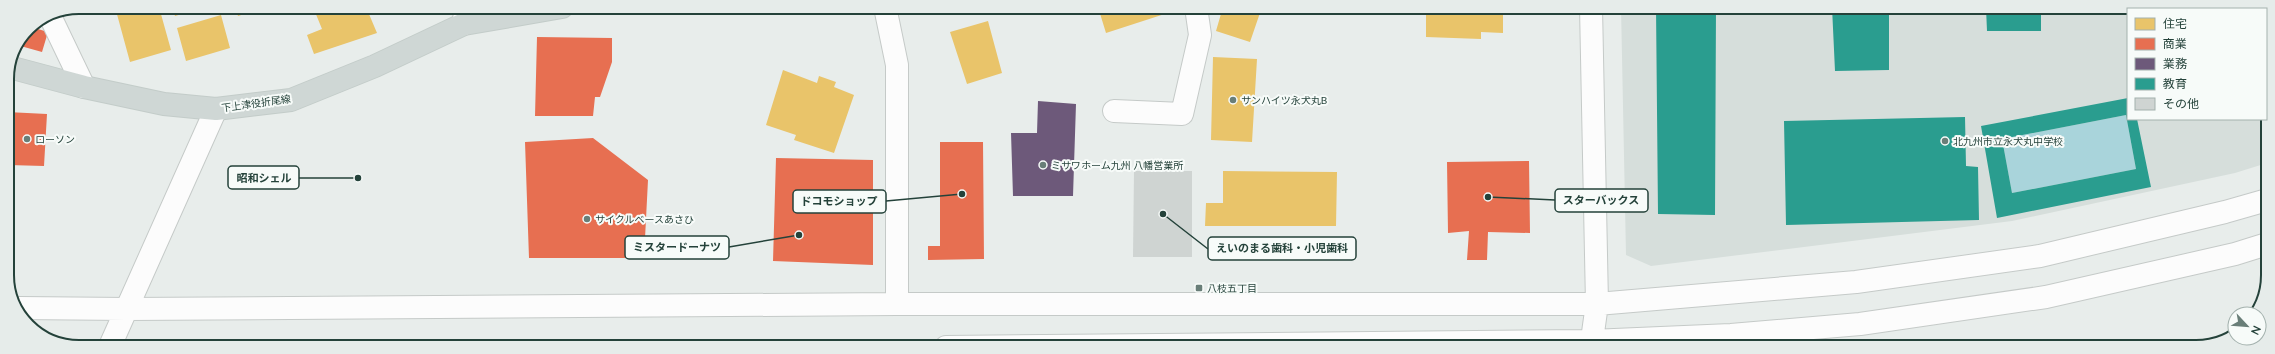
<svg xmlns="http://www.w3.org/2000/svg" width="2275" height="354" font-family="Lato,'Noto Sans JP',sans-serif">
  <rect width="100%" height="100%" fill="#e8edeb"/>
  <path fill="#d6dedb" d="M1621 7 2205 8 2208 9H2128V119H2266V64L2267 163 2235 173 2012 221 1651 266 1626 255Z"/>
  <path fill="#a9d4db" d="M2126 115 2136 169 2012 193 2002 139Z"/>
  <path fill="#e9c46a" d="M115 7H159L171 50 130 62Z
    M172 7H206L175 16Z
    M235 7H267L238 16Z
    M313 7H366L377 33 314 54 307 35 322 29Z
    M1098 7H1176L1177 10 1106 33Z
    M1223 7H1262L1250 42 1216 31Z
    M1426 7H1503V33L1481 32V39L1426 37Z
    M221 15 230 48 186 61 177 28Z
    M988 21 1002 73 967 84 950 32Z
    M1213 57 1257 59 1252 142 1211 140Z
    M783 70 817 83 819 76 836 82 834 87 854 95 834 153 794 140 796 135 766 125Z
    M1223 171 1337 172 1336 226H1205L1206 203H1223Z"/>
  <path fill="#e76f51" d="M31 27 48 32 42 52 17 45Z
    M537 37 612 38V62L600 97H595L593 116H535Z
    M7 112 47 114 44 166 8 165Z
    M593 138 648 180 644 258H529L525 142Z
    M940 142H983L984 259 928 260V246H940Z
    M776 158 873 160V265L773 261Z
    M1529 161 1530 233 1488 232 1487 260H1467L1469 231 1448 233 1447 162Z"/>
  <path fill="#6d597a" d="M1038 101 1076 104 1073 196H1013L1011 133H1037Z"/>
  <path fill="#2a9d8f" fill-rule="evenodd" d="M1656 7H1716L1715 215 1658 214Z
    M1832 7 1889 8V70L1835 71Z
    M1986 8H2041V31H1987Z
    M2128 98V119H2137L2151 187 1997 218 1981 126ZM2126 115 2136 169 2012 193 2002 139Z
    M1965 117 1966 166 1978 167 1979 220 1786 225 1784 121Z"/>
  <path fill="#cfd4d2" d="M1134 171H1192V257H1133Z"/>
  <g fill="none" stroke-linecap="round" stroke-linejoin="round">
    <defs>
      <path id="minor" d="M885 7 897 65V304
        M1591 7 1597 304 1591 347
        M49 14 84 87
        M464 24 465 7
        M1114 111 1182 114 1200 35 1196 7
        M19 308 127 309 897 304H1597L1856 282 2040 256 2225 212 2267 200
        M110 346 216 109
        M946 347 1591 341 1731 335 1860 324 2046 297 2235 254 2267 244"/>
      <path id="major" d="M9 67 84 87 164 104 216 109 291 100 375 66 464 24 562 7"/>
    </defs>
    <use href="#minor" stroke="#c5cac8" stroke-width="24"/>
    <use href="#major" stroke="#c3ccc9" stroke-width="24"/>
    <use href="#minor" stroke="#fcfcfc" stroke-width="22"/>
    <use href="#major" stroke="#cfd7d5" stroke-width="22"/>
  </g>
  <g fill="#697e78" stroke="#f7fbf9" stroke-width="1.5">
    <circle cx="1233" cy="100" r="4"/>
    <circle cx="27" cy="139" r="4"/>
    <circle cx="1945" cy="141" r="4"/>
    <circle cx="1043" cy="165" r="4"/>
    <circle cx="587" cy="219" r="4"/>
    <rect x="1195" y="284" width="8" height="8" rx="2"/>
  </g>
  <g text-anchor="middle" dominant-baseline="central" stroke-width="4" stroke-linejoin="round" paint-order="stroke">
    <g font-size="10" fill="#24423a" stroke="#f7fbf9" text-anchor="start">
      <text x="1241" y="100">サンハイツ永犬丸B</text>
      <text x="35" y="139">ローソン</text>
      <text x="1953" y="141">北九州市立永犬丸中学校</text>
      <text x="1051" y="165">ミサワホーム九州 八幡営業所</text>
      <text x="595" y="219">サイクルベースあさひ</text>
      <text x="1207" y="288">八枝五丁目</text>
    </g>
    <g font-size="10" fill="#24423a" stroke="#f7fbf9">
      <text transform="translate(256 103) rotate(-8)">下上津役折尾線</text>
    </g>
  </g>
  <path d="M0 0H2275V354H0ZM79 14H2196A65 65 0 0 1 2261 79V275A65 65 0 0 1 2196 340H79A65 65 0 0 1 14 275V79A65 65 0 0 1 79 14Z" fill="#e6ecea" fill-rule="evenodd"/>
  <path fill="none" stroke="#24423a" stroke-width="2" d="M79 14H2196A65 65 0 0 1 2261 79V275A65 65 0 0 1 2196 340H79A65 65 0 0 1 14 275V79A65 65 0 0 1 79 14Z"/>
  <path fill="none" stroke="#24423a" stroke-width="1.5" d="M358 178L299 178M1488 197L1555 200M962 194L886 201M799 235L729 247M1163 214L1208 249"/>
  <g fill="#24423a" stroke="#f7fbf9" stroke-width="1.5">
    <circle cx="358" cy="178" r="4"/>
    <circle cx="1488" cy="197" r="4"/>
    <circle cx="962" cy="194" r="4"/>
    <circle cx="799" cy="235" r="4"/>
    <circle cx="1163" cy="214" r="4"/>
  </g>
  <g fill="#f7fbf9" stroke="#24423a" stroke-width="1.5">
    <rect x="228" y="166" width="71" height="23" rx="4"/>
    <rect x="1555" y="189" width="93" height="23" rx="4"/>
    <rect x="793" y="190" width="93" height="23" rx="4"/>
    <rect x="625" y="236" width="104" height="23" rx="4"/>
    <rect x="1208" y="237" width="148" height="23" rx="4"/>
  </g>
  <g font-size="11" text-anchor="middle" font-weight="bold" fill="#24423a">
    <text x="264" y="182">昭和シェル</text>
    <text x="1601" y="204">スターバックス</text>
    <text x="839" y="205">ドコモショップ</text>
    <text x="677" y="251">ミスタードーナツ</text>
    <text x="1282" y="252">えいのまる歯科・小児歯科</text>
  </g>
  <rect x="2127" y="8" width="140" height="112" fill="#f7fbf9" stroke="#a3b1ad"/>
  <rect x="2135" y="18" width="20" height="12" fill="#e9c46a" stroke="#a3b1ad"/>
  <text x="2163" y="28" font-size="12" fill="#24423a">住宅</text>
  <rect x="2135" y="38" width="20" height="12" fill="#e76f51" stroke="#a3b1ad"/>
  <text x="2163" y="48" font-size="12" fill="#24423a">商業</text>
  <rect x="2135" y="58" width="20" height="12" fill="#6d597a" stroke="#a3b1ad"/>
  <text x="2163" y="68" font-size="12" fill="#24423a">業務</text>
  <rect x="2135" y="78" width="20" height="12" fill="#2a9d8f" stroke="#a3b1ad"/>
  <text x="2163" y="88" font-size="12" fill="#24423a">教育</text>
  <rect x="2135" y="98" width="20" height="12" fill="#cfd4d2" stroke="#a3b1ad"/>
  <text x="2163" y="108" font-size="12" fill="#24423a">その他</text>
  <g transform="translate(2247 326) rotate(116)"><circle r="19" fill="#f7fbf9" stroke="#a3b1ad"/>
  <path d="M0-3L7 15L0 10L-7 15Z" fill="#697e78"/>
  <text y="-6" font-size="11" font-weight="bold" text-anchor="middle" fill="#24423a">N</text>
  </g>
</svg>
